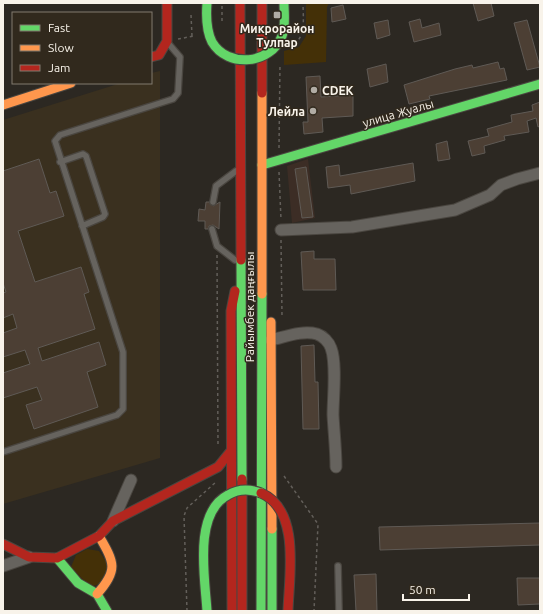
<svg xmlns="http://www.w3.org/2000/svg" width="543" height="614" font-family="Ubuntu,sans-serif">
  <rect width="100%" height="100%" fill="#2c2822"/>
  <path fill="#3a301f" d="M160 71V458L3 504V120L121 83H151V73Z"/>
  <path fill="#3c2d25" d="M308 159 315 218 292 223 287 166Z"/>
  <path fill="#443007" d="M306 3H329L327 7 326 62 284 65V51L299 47 306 36Z
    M87 549 99 551 109 566 102 583 90 587 71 567 76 555Z"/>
  <path fill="#4c3f34" stroke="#5f5a55" d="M473 3H491L494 16 478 21Z
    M343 5 346 19 332 22 331 8Z
    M420 19 422 28 439 23 441 35 414 42 409 22Z
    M388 20 390 35 377 39 374 23Z
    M527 20 540 67 527 70 514 23Z
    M498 62 500 69 504 68 507 80 429 96 430 99 409 104 404 85 455 69 472 65 473 68Z
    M386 64 388 82 370 87 367 69Z
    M320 76 321 97 353 95V116L322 118 323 132 304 134 303 122H308L306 77Z
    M540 102V126L538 127 536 118 527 121 529 132 504 136 505 140 484 146 485 153 472 156 468 141 489 136 487 129 512 122 511 115 533 111 532 105Z
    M447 141 450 159 438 161 436 144Z
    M39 159 50 193 56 191 64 216 18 231 35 282 81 267 89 292 84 294 95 329 38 348 42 361 99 342 106 365 87 372 98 407 34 429 26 405 42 400 37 387 3 398V373L30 364 25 350 3 357V333L17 328 13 314 3 318V293L6 292 3 283V171Z
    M413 163 415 181 351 194 350 185 328 188 326 167 339 165 340 176Z
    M306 167 313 217 302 218 295 169Z
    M206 202H209L213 206 220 202 219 229 213 225 209 226 208 229H205V221H198L199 209 205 210Z
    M314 251V259H335L336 290H303L301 252Z
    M314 345 315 382H318L319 429H303L301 346Z
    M540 523V545L380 550 379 527Z
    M376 574 377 611H356L354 575Z
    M517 578H540V604L518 605Z"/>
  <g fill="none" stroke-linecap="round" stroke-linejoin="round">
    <defs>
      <path id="lane" d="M60 162 83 154 86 156 105 214 103 217 82 226
        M213 202 216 186 236 171
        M212 229 217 246 235 260
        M3 452 117 415 123 409V352L55 141 60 135 173 99 178 93 180 57 168 43
        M338 566 339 611"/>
      <path id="street" d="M281 230 352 227 455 210 490 195 501 185 517 179 540 173
        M271 340C285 337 302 330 317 334 323 336 329 342 331 348 337 364 333 397 333 415 334 433 336 450 336 467
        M113 521 131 480
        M3 566 29 557"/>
      <path id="fast" d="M262 165 540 84
        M241 260 242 479
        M272 529V611
        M57 558 78 583 97 594 107 611
        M261 611 262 294"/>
      <path id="slow" d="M3 105 71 83
        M262 294V93
        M271 322 272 529
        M97 594C119 570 114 562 99 536"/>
      <path id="jam" d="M240 3 241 260
        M151 57 159 55 167 41V3
        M262 93V3
        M242 479V611
        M3 544 29 557 57 558 99 536 113 521 218 467 231 451
        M232 611 231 311 235 291"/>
    </defs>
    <use href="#lane" stroke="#4a4640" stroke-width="8"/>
    <use href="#street" stroke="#4a4640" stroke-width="13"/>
    <use href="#fast" stroke="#4a4640" stroke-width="11"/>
    <use href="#slow" stroke="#4a4640" stroke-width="11"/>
    <use href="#jam" stroke="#4a4640" stroke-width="11"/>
    <path stroke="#635f5a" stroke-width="1.5" stroke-dasharray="3 3" stroke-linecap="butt" d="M191 15 192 36
      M222 21V3
      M178 39 194 36
      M295 44C306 34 303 17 303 3
      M279 148 280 64
      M279 172 281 220
      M281 240 282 316
      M217 255 218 447
      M284 476 318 524 314 611
      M187 611 184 516 187 508 216 482"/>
    <use href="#lane" stroke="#66635e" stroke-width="5.5"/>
    <use href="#street" stroke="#66635e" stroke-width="11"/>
    <use href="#fast" stroke="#63d668" stroke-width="9"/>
    <use href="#slow" stroke="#ff974d" stroke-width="9"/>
    <use href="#jam" stroke="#b3261e" stroke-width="9"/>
    <defs>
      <path id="fast-bridge" d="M207 3C206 16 206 30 212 42 228 69 271 64 282 36 286 26 284 14 284 3
        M207 611C205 578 193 513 228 495 238 489 250 489 261 493"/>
      <path id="jam-bridge" d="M261 493C301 510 289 576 288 611"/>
    </defs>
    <use href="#fast-bridge" stroke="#4a4640" stroke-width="11" stroke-linecap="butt"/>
    <use href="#jam-bridge" stroke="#4a4640" stroke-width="11" stroke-linecap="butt"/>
    <use href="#fast-bridge" stroke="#63d668" stroke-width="9"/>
    <use href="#jam-bridge" stroke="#b3261e" stroke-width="9"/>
  </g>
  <g fill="#b1aca4" stroke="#31291d" stroke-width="1.5">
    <rect x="273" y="11" width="8" height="8" rx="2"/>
    <circle cx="314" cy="90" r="4"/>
    <circle cx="313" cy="111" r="4"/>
  </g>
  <g text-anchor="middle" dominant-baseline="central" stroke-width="3" stroke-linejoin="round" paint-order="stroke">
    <g font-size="12" font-weight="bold" fill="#f8f3ea" stroke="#31291d">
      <text x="277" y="28">Микрорайон<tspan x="277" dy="14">Тулпар</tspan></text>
      <text x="322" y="90" text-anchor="start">CDEK</text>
      <text x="305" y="111" text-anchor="end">Лейла</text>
    </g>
    <g font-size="12" fill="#f8f3ea" stroke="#31291d">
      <text transform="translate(398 113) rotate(-16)">улица Жуалы</text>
      <text transform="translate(249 307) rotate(-90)">Райымбек даңғылы</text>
    </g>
  </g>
  <rect width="543" height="614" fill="none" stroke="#f8f3ea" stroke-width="8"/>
  <rect x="12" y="12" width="140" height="72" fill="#31291d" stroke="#817a6f"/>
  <rect x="20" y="25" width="20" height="6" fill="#63d668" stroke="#817a6f"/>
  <text x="48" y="32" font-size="12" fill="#f8f3ea">Fast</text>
  <rect x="20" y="45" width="20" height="6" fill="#ff974d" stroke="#817a6f"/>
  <text x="48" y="52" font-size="12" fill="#f8f3ea">Slow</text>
  <rect x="20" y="65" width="20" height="6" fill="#b3261e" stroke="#817a6f"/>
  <text x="48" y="72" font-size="12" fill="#f8f3ea">Jam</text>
  <path d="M403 594v6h66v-6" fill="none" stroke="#f8f3ea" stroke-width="2"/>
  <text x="409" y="594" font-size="12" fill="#f8f3ea" stroke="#31291d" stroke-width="3" paint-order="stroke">50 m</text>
</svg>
